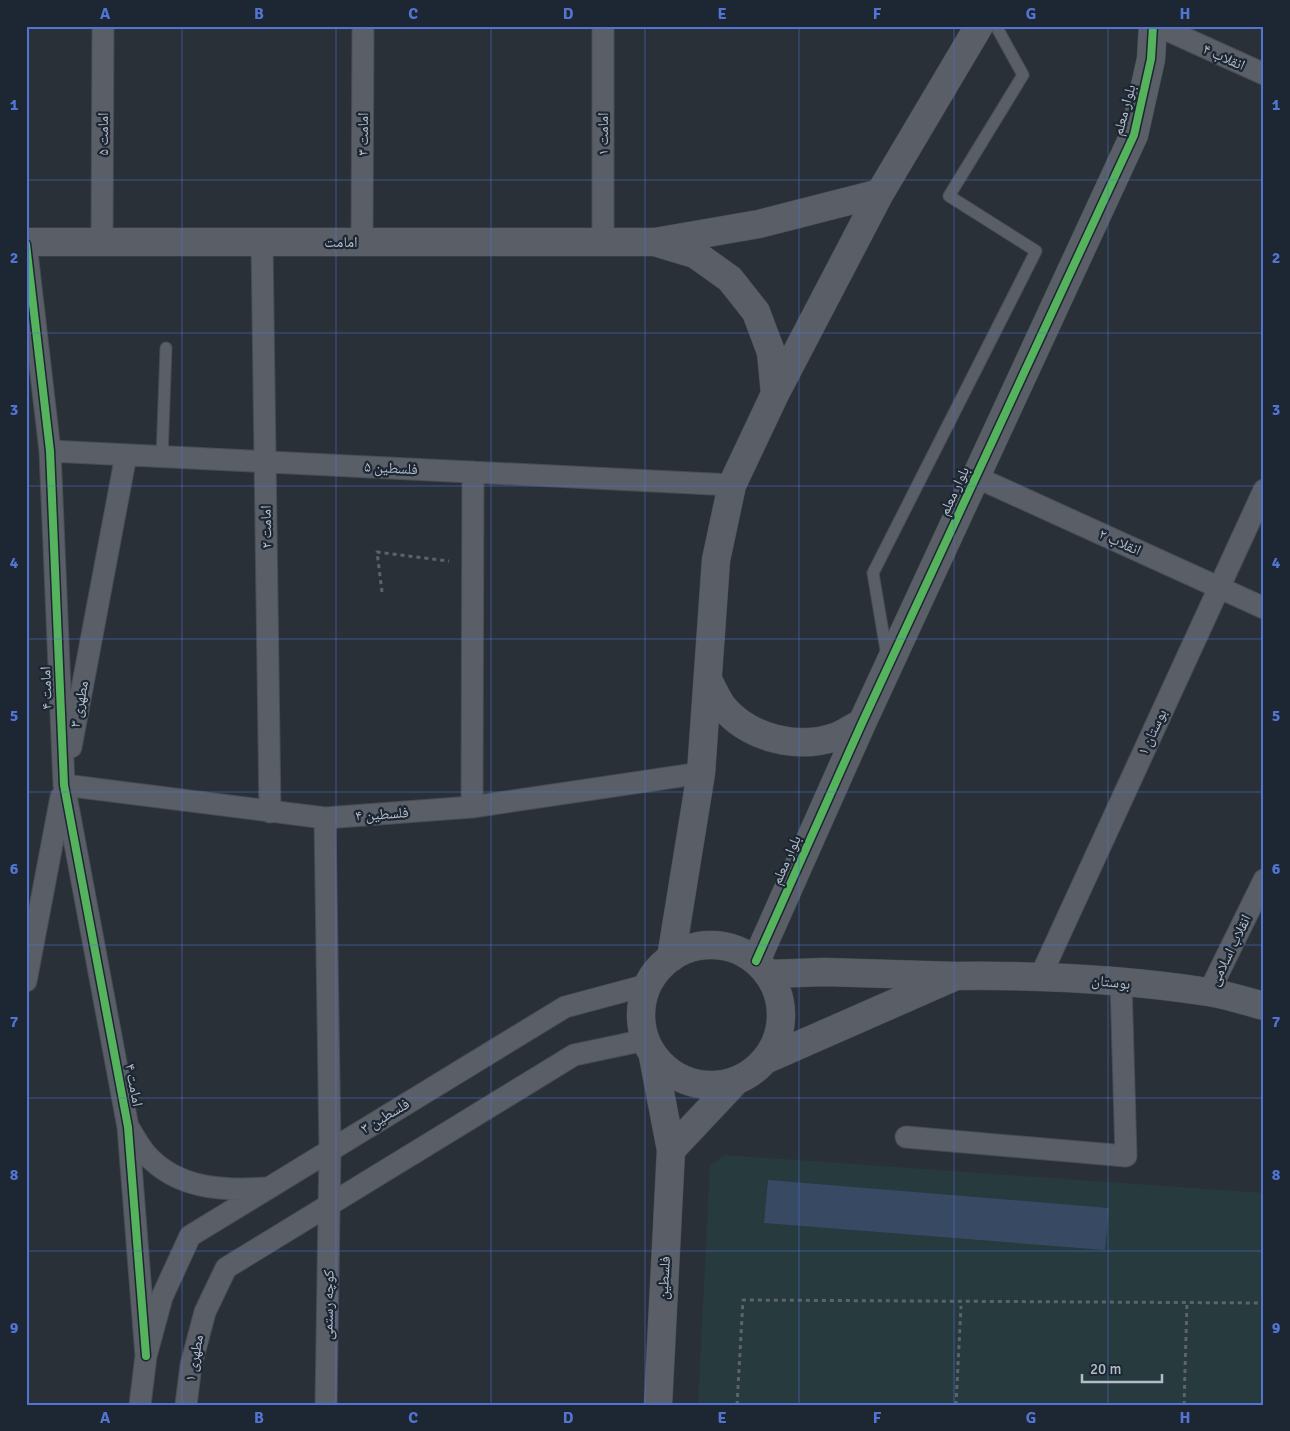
<svg xmlns="http://www.w3.org/2000/svg" width="1290" height="1431" font-family="Signika,'Noto Naskh Arabic',sans-serif">
  <rect width="100%" height="100%" fill="#2a3038"/>
  <path fill="#273a3e" d="M725 1155 1264 1193V1405H698L710 1165Z"/>
  <path fill="#384963" d="M768 1180 1109 1208 1105 1250 764 1223Z"/>
  <g fill="none" stroke-linecap="round" stroke-linejoin="round">
    <defs>
      <path id="service" d="M162 457 166 348
        M887 656 873 573 1036 251 949 196 1023 75 996 26"/>
      <path id="minor" d="M1158 26 1264 74
        M102 242 103 26
        M262 242 270 812
        M362 242 363 26
        M603 242V26
        M26 244 50 451 64 785 128 1127 146 1356
        M50 451 732 485
        M976 477 1264 608
        M71 747 126 455
        M64 785 325 818 472 807 701 773
        M472 807 473 472
        M325 818 330 1149 326 1405
        M1041 975 1264 490
        M26 981 61 797
        M1209 992 1264 880
        M129 1128C134 1136 139 1146 146 1154 177 1189 222 1191 267 1188
        M906 1137 1126 1156 1121 983
        M140 1405 146 1356 162 1297 190 1236 565 1007 647 985
        M186 1405 191 1365 205 1312 226 1268 574 1055 645 1040"/>
      <path id="tertiary" d="M26 242H655
        M775 394 771 352 756 312 730 279 695 254 655 242 759 224 880 193
        M708 680C713 689 717 699 723 707 749 738 797 750 835 737 844 734 853 727 862 723
        M641 1015a70 70 0 1 1 140 0a70 70 0 1 1-140 0Z
        M671 958 701 773 716 560 732 485 775 394 880 193 979 26
        M756 961 862 723 1134 135 1151 59 1153 26
        M956 976C1040 975 1125 979 1208 992 1227 995 1245 1001 1264 1006
        M653 1056 671 1150 658 1405
        M765 1060 956 976 825 972 769 974
        M671 1150 735 1082"/>
    </defs>
    <use href="#service" stroke="#484c53" stroke-width="13"/>
    <use href="#minor" stroke="#484c53" stroke-width="23"/>
    <use href="#tertiary" stroke="#484c53" stroke-width="29"/>
    <path stroke="#5d636a" stroke-width="3" stroke-dasharray="4 4" stroke-linecap="butt" d="M382 592 377 552 449 561
      M737 1405 743 1300 1264 1303
      M956 1405 961 1306
      M1184 1405 1187 1302"/>
    <use href="#service" stroke="#5a5e66" stroke-width="11"/>
    <use href="#minor" stroke="#5a5e66" stroke-width="21"/>
    <use href="#tertiary" stroke="#5a5e66" stroke-width="28"/>
    <defs>
      <path id="cycleway" d="M26 244 50 451 64 785 128 1127 146 1356
        M756 961 862 723 1134 135 1151 59 1153 26"/>
    </defs>
    <use href="#cycleway" stroke="#1d2633" stroke-width="11"/>
    <use href="#cycleway" stroke="#56b35d" stroke-width="8"/>
  </g>
  <path fill="none" stroke="#5274d3" stroke-width="1" stroke-opacity="0.55" d="M182 26V1405M336 26V1405M491 26V1405M645 26V1405M799 26V1405M954 26V1405M1108 26V1405M26 180H1264M26 333H1264M26 486H1264M26 639H1264M26 792H1264M26 945H1264M26 1098H1264M26 1251H1264"/>
  <g text-anchor="middle" dominant-baseline="central" stroke-width="4.5" stroke-linejoin="round" paint-order="stroke">
    <g font-size="15" fill="#b4bcc9" stroke="#1d2633">
      <text transform="translate(1224 57) rotate(24)">انقلاب ۴</text>
      <text transform="translate(1124 110) rotate(-75)">بلوار معلم</text>
      <text transform="translate(103 134) rotate(-90)">امامت ۵</text>
      <text transform="translate(363 134) rotate(-90)">امامت ۳</text>
      <text transform="translate(603 134) rotate(-90)">امامت ۱</text>
      <text x="341" y="242">امامت</text>
      <text transform="translate(391 468) rotate(3)">فلسطین ۵</text>
      <text transform="translate(954 491) rotate(-65)">بلوار معلم</text>
      <text transform="translate(266 527) rotate(-91)">امامت ۲</text>
      <text transform="translate(1120 542) rotate(24)">انقلاب ۲</text>
      <text transform="translate(46 688) rotate(-92)">امامت ۴</text>
      <text transform="translate(79 704) rotate(-79)">مطهری ۳</text>
      <text transform="translate(1152 732) rotate(-65)">بوستان ۱</text>
      <text transform="translate(382 814) rotate(-4)">فلسطین ۴</text>
      <text transform="translate(786 860) rotate(-66)">بلوار معلم</text>
      <text transform="translate(1230 950) rotate(-64)">انقلاب اسلامی</text>
      <text transform="translate(1111 982) rotate(6)">بوستان</text>
      <text transform="translate(134 1085) rotate(79)">امامت ۴</text>
      <text transform="translate(385 1116) rotate(-31)">فلسطین ۳</text>
      <text transform="translate(664 1278) rotate(-87)">فلسطین</text>
      <text transform="translate(328 1305) rotate(-89)">کوچه رستمی</text>
      <text transform="translate(194 1358) rotate(-79)">مطهری ۱</text>
    </g>
  </g>
  <rect width="1290" height="1431" fill="none" stroke="#1d2633" stroke-width="55"/>
  <path d="M1082 1374v8h80v-8" fill="none" stroke="#b4bcc9" stroke-width="2.5"/>
  <text x="1090" y="1374" font-size="15" fill="#b4bcc9" stroke="#1d2633" stroke-width="4" paint-order="stroke">20 m</text>
  <rect x="28" y="28" width="1234" height="1376" fill="none" stroke="#5274d3" stroke-width="2"/>
  <g font-size="16" text-anchor="middle" font-weight="bold" fill="#5274d3">
    <text x="105" y="19">A</text>
    <text x="259" y="19">B</text>
    <text x="413" y="19">C</text>
    <text x="568" y="19">D</text>
    <text x="722" y="19">E</text>
    <text x="877" y="19">F</text>
    <text x="1031" y="19">G</text>
    <text x="1185" y="19">H</text>
    <text x="14" y="110">1</text>
    <text x="1276" y="110">1</text>
    <text x="14" y="263">2</text>
    <text x="1276" y="263">2</text>
    <text x="14" y="415">3</text>
    <text x="1276" y="415">3</text>
    <text x="14" y="568">4</text>
    <text x="1276" y="568">4</text>
    <text x="14" y="721">5</text>
    <text x="1276" y="721">5</text>
    <text x="14" y="874">6</text>
    <text x="1276" y="874">6</text>
    <text x="14" y="1027">7</text>
    <text x="1276" y="1027">7</text>
    <text x="14" y="1180">8</text>
    <text x="1276" y="1180">8</text>
    <text x="14" y="1333">9</text>
    <text x="1276" y="1333">9</text>
    <text x="105" y="1423">A</text>
    <text x="259" y="1423">B</text>
    <text x="413" y="1423">C</text>
    <text x="568" y="1423">D</text>
    <text x="722" y="1423">E</text>
    <text x="877" y="1423">F</text>
    <text x="1031" y="1423">G</text>
    <text x="1185" y="1423">H</text>
  </g>
</svg>
